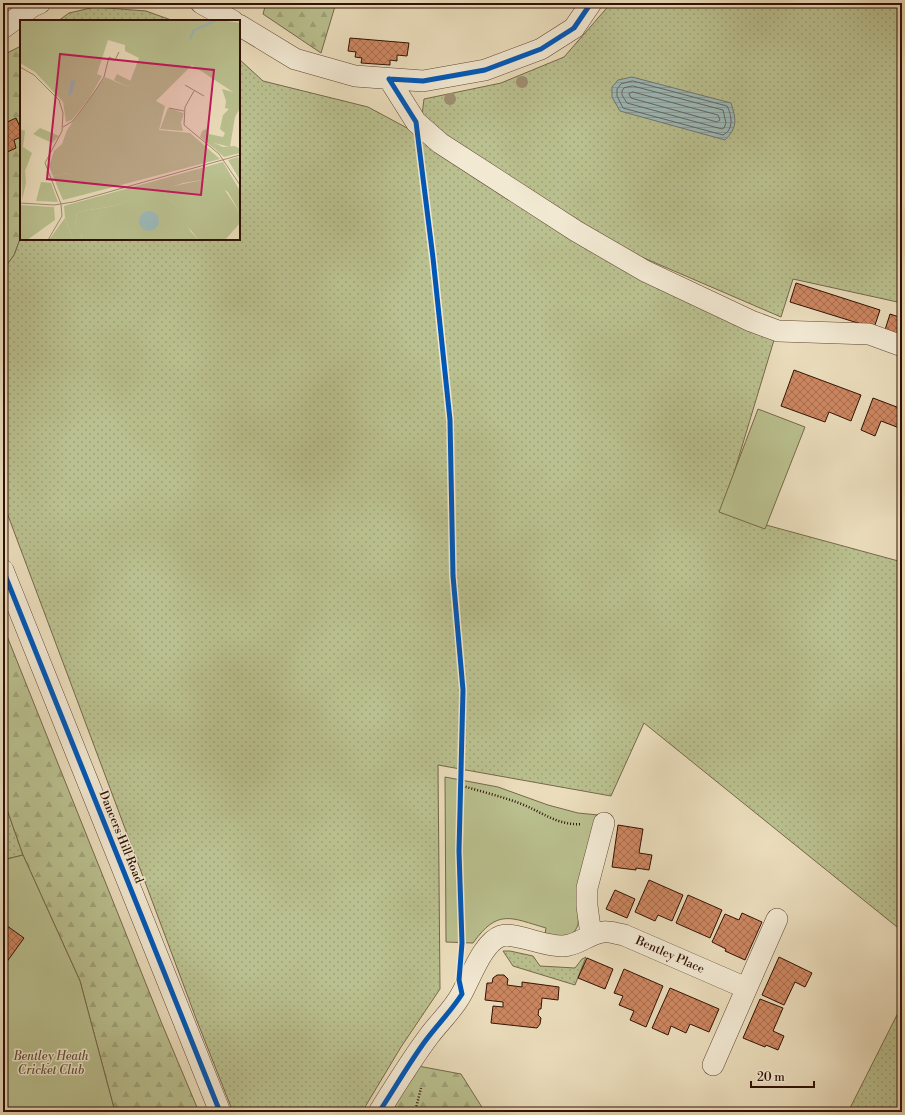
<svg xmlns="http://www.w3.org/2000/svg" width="905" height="1115" font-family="'Libre Bodoni',serif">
  <defs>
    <pattern id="grass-dots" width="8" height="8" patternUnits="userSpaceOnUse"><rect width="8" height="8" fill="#bac08f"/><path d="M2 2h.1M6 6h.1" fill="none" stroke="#a0a47a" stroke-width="1.8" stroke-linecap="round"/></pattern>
    <pattern id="forest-firs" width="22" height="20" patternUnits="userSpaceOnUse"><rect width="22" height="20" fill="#bac08f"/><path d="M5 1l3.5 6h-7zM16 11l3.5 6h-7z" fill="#a0a47a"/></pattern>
    <pattern id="water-rules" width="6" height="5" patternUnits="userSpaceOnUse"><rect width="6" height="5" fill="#9cbaba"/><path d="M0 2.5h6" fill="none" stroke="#879f9e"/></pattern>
    <pattern id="building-cross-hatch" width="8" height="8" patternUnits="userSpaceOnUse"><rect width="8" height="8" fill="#cd8761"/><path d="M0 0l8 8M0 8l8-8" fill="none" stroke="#a76d4e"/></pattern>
  </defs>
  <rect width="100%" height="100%" fill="#ebddbc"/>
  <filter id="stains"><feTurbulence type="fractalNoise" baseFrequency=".005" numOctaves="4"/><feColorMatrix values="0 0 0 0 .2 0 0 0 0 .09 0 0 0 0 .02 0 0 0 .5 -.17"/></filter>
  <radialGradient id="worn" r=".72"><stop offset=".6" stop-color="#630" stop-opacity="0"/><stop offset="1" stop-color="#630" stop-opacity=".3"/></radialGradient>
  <path fill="url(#grass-dots)" stroke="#76684a" d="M611 3H902V303L793 279 781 317 623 249 442 135 422 115 424 99 501 83 564 57 605 10Z
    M95 7 146 11 174 21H58L69 13Z
    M239 59 263 81 368 107 422 136 774 340 722 513 902 562V931L644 723 611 796 438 765 440 989 401 1047 362 1112H233L197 1021 3 502V270L14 255 21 236V239H239Z
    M3 798 23 855 3 860Z
    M503 951H510L533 956 540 966 575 968 582 959 586 957 575 985 513 966Z
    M902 1005V1112H848Z"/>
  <path fill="url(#forest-firs)" stroke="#76684a" d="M266 3H336L321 53 263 14Z
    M21 46V236L14 255 3 270V55Z
    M3 626 162 1024 199 1112H115L80 981 23 855 3 798Z
    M418 1066 461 1074 485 1112H389Z"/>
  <path fill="#bac08f" stroke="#76684a" d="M758 409 805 427 765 529 719 512Z
    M445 777 498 787 548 805 578 813 598 815 580 893 578 925 575 931 567 937 545 934 546 928C511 918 498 908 473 943L446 942Z
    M23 855 80 981 115 1112H3V860Z"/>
  <path fill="url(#water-rules)" stroke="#717671" d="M632 77 731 103C736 119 738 127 725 140L620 111 612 97V87L618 80Z"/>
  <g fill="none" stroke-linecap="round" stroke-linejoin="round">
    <path stroke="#66665f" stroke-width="1" d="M633 81 727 106C732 115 734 130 723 135L623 108 617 96V89L621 84Z
      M633 86 723 110 726 123 724 128 722 129 627 103 622 95V91L624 88Z
      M633 92 718 115 720 120 717 122 631 98 629 94Z"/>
  </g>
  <path fill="url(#building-cross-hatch)" stroke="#311104" d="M350 38 409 43 407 56 397 55V61L390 60V65L361 63 362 58 355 57 356 52 348 51Z
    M16 118 21 129V137L14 140 16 148 3 154V124Z
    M796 283 880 310 874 328 790 302Z
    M890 314 902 318V335L884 333Z
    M794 370 861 395 851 421 829 412 825 422 781 406Z
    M873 398 902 409V429L881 421 875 436 861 430Z
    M618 825 643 829 639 853 652 855 649 870 636 868V870L612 867Z
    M649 880 683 895 672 921 658 915 655 921 635 912Z
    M615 890 635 899 627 918 606 909Z
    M688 895 722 910 710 938 676 923Z
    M742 913 762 922 745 960 725 951 726 949 712 942 725 914 739 920Z
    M3 923 24 938 6 963 3 961Z
    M779 957 812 973 805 987 795 982 784 1005 762 995Z
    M587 958 613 969 605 989 578 978Z
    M624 969 663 986 646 1027 630 1020 634 1011 619 1005 623 996 614 993Z
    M497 975H504L508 979 507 985 522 987V982L559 987 558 1000 542 998 541 1009H539L538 1015 541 1018 540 1024 537 1028 491 1023 493 1006 503 1007V1002L485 1000 487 983H492L493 978Z
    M670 988 719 1009 709 1032 690 1024 686 1033 671 1026 668 1035 652 1028Z
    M760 999 783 1008 773 1031 784 1036 778 1050 766 1045 765 1047 743 1038Z"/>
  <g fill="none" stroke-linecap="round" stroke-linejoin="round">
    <defs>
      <path id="minor" d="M201 3 233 21
        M239 25 295 59 355 76 423 81 485 70 541 49 574 28 591 3
        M3 28 33 6 40 3
        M389 79 416 122 440 143 576 231 645 271 751 321 778 331 869 334 902 346
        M3 570 220 1112
        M591 935 587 906V888L604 823
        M713 1065 777 919
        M379 1112C395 1086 411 1060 429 1036 440 1021 454 1009 462 993 471 977 483 942 501 936 516 932 544 947 563 946 580 945 587 934 603 932 609 931 617 934 624 935L746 988"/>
    </defs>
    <use href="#minor" stroke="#604432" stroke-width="22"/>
    <path stroke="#311104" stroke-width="2.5" stroke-dasharray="1 2" stroke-linecap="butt" d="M420 154 433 258 450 420 453 576 463 690 459 851 462 945
      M460 785C479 791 500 796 519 803 541 811 557 826 582 824
      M415 1112 421 1088"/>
    <use href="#minor" stroke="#f2e9d3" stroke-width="21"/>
    <defs>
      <path id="cycleway" d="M389 79 423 81 485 70 541 49 574 28 591 3
        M3 570 220 1112
        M379 1112C395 1088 409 1063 426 1040 438 1024 452 1010 462 994L459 980 462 943 459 851 463 690 453 576 450 420 433 258 416 122 389 79"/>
    </defs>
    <use href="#cycleway" stroke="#f2e9d3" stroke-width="8"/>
    <use href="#cycleway" stroke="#0057b8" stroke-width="5"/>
  </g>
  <g fill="#9f8e72">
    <circle cx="522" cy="82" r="6"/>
    <circle cx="450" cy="99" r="6"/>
  </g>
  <g text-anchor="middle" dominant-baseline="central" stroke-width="3" stroke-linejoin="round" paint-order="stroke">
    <g font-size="12" fill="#311104" stroke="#f2e9d3">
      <text transform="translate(121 837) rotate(68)">Dancers Hill Road</text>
      <text transform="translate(670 955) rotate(24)">Bentley Place</text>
    </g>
    <g font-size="12" font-style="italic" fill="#614e35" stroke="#f2e9d3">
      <text x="51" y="1056">Bentley Heath<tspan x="51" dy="14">Cricket Club</tspan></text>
    </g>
  </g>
  <g transform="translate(20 20)">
    <rect width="220" height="220" fill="#ebddbc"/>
    <path d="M0 0H200L220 3V69L216 74 172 45 136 81 145 86 139 110 170 113 200 139 74 172 48 153 33 156 29 146 34 131 42 124 47 110 85 57 108 67 119 38 105 31V25L88 20 77 54 82 56 70 77 52 100 46 102 43 82 15 52 0 43ZM0 109 5 111 3 127 12 133 5 151 6 163 2 180ZM194 123 203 127 215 126 220 129V133L204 137 196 130ZM218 137 220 143V160L208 140ZM145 168 146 177 155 184 171 212 179 220H62V215L55 206 57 192 94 186ZM45 198 53 220H29L39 206Z" fill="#bac08f"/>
    <path d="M202 69 216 73 220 69V88L215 97 210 127 194 123 196 130 180 117 182 111 188 108 189 114 203 117 205 113 200 109 203 95 209 89 205 88 206 81ZM20 108 39 116 32 123 13 114ZM203 142 220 171V193L208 172 187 159 163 163 94 186 57 192 55 206H61L62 220H53L45 198 44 186ZM48 153 62 161 74 172 43 180 33 156ZM21 162 31 163 38 182 16 181ZM134 184 142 188 155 186 157 191 156 199H145L142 206 141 211 149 220H130L119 215 116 209V196L121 188ZM0 185 34 187 35 200 7 220H0Z" fill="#bac08f"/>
    <path d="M97 54 111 61 108 67 94 60ZM148 88 164 93 161 103 163 111 140 109ZM187 159 200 163 220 193V203L205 220H179L159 196 155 184 146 177 145 168Z" fill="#bac08f"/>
    <path d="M51 60 56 61 51 75 48 76ZM119 201a10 10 0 1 1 20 0a10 10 0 1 1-20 0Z" fill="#9cbaba"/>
    <path fill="none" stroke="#9cbaba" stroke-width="2" d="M170 19 174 10 197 0"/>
    <path fill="none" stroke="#a18b72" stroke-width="1" d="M0 47 14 55 39 80 43 93 42 111 25 143 41 184 42 196 28 220M165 65 184 76M174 71 165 87 164 105 199 134 220 165M149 88 164 91M43 107 53 101 73 74 84 57 89 37 95 40 99 32M0 183 34 185 53 182 220 135"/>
    <path fill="#c2185b" fill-opacity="0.15" stroke="#c2185b" stroke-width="2" d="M40 34 194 50 181 175 27 159Z"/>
    <rect width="220" height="220" fill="none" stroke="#311104" stroke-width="2"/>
  </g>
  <rect width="905" height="1115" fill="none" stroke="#ebddbc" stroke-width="16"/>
  <rect x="4" y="4" width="897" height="1107" fill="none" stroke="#311104" stroke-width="2"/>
  <rect x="8" y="8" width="889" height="1099" fill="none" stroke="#311104"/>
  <path d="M751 1081v6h63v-6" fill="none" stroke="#311104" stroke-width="2"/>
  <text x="757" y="1081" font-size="12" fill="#311104" stroke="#f2e9d3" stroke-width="3" paint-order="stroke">20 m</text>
  <rect width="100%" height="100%" filter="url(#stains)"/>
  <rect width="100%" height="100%" fill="url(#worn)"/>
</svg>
